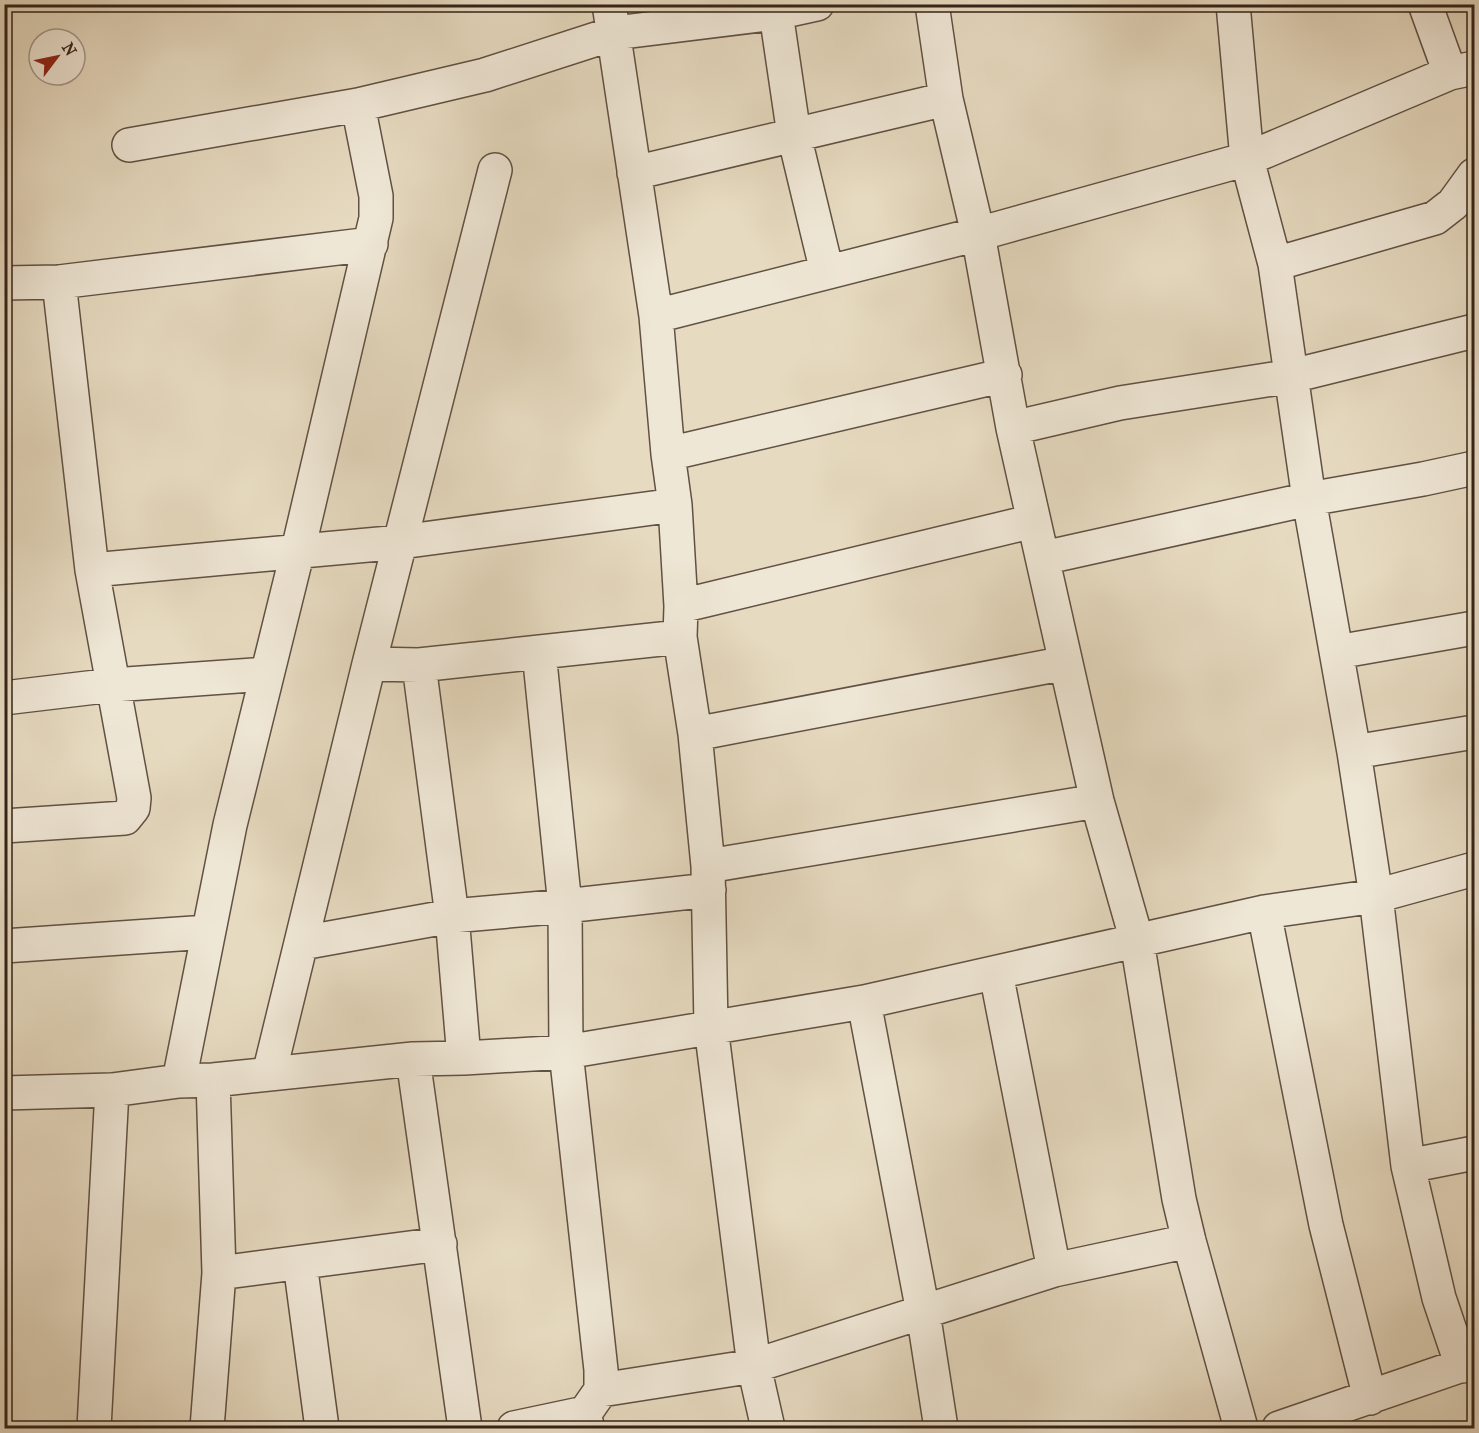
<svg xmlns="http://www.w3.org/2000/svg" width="1479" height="1433" font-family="'IM FELL French Canon',serif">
  <rect width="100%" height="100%" fill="#e6dac0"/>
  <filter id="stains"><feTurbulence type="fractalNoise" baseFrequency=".00333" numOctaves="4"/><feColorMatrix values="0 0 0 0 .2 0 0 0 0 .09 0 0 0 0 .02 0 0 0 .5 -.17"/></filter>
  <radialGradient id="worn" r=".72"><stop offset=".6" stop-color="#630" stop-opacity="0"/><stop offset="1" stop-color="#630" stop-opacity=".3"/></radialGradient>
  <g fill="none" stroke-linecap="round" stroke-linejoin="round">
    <defs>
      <path id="minor" d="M609 4 656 316 668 454 675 505 681 606 680 637 695 734 708 866 711 1027 754 1366 768 1428
        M932 4 946 99
        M1233 4 1247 159 1275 264 1309 499 1354 752 1376 896 1408 1166 1439 1298 1462 1366
        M1425 4 1450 73
        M776 13 794 135 827 272
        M129 145 358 105 485 75 615 33 776 13 817 4
        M634 173 946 99 978 234 1013 428 1097 801 1137 941 1179 1199 1189 1241 1241 1428
        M1275 264 1435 218 1453 204 1474 175
        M4 283 59 282 371 244
        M656 316 978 234 1247 159 1450 73 1474 68
        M1013 428 1120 403 1292 376 1474 331
        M668 454 1005 375
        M1043 558 1309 499 1423 479 1474 468
        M92 570 401 542 675 505
        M681 606 1034 521
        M539 652 565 906 566 1052 601 1370V1390L585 1413 587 1428
        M1337 652 1474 628
        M369 664 419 665 680 637
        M419 665 452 916 464 1058
        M4 698 113 685 267 674
        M695 734 1066 663
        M1354 752 1474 732
        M4 826 125 818 133 808 134 798 92 570 59 282
        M708 866 1097 801
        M1264 912 1326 1225 1370 1398
        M302 943 452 916 565 906 709 890
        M4 946 208 932
        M996 973 1054 1270
        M864 1002 923 1312 941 1428
        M413 1059 465 1428
        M269 1074 369 664 495 170
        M179 1081 230 825 298 550 376 218V196L358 105
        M4 1093 112 1090 179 1081 213 1080 413 1059 464 1058 566 1052 864 1002 1264 912 1376 896 1474 869
        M1408 1166 1474 1153
        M300 1263 322 1428
        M219 1273 440 1244
        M601 1390 754 1366 1054 1270 1189 1241
        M94 1428 112 1090
        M207 1428 219 1273 213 1080
        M514 1428 585 1413
        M1279 1428 1474 1361"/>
    </defs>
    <use href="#minor" stroke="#615144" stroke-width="36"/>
    <use href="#minor" stroke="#efe7d6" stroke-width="33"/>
  </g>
  <rect width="1479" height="1433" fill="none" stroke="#e6dac0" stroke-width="24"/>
  <rect x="6" y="6" width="1467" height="1421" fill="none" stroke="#35231a" stroke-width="3"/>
  <rect x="12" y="12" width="1455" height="1409" fill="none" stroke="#35231a" stroke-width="1.5"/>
  <g transform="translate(57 57) rotate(58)"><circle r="28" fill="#efe7d6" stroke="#a5998b" stroke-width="1.5"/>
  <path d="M0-4.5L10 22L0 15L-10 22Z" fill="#8f2418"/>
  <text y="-9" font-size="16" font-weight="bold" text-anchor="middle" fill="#35231a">N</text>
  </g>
  <rect width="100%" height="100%" filter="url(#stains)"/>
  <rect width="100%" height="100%" fill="url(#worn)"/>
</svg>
